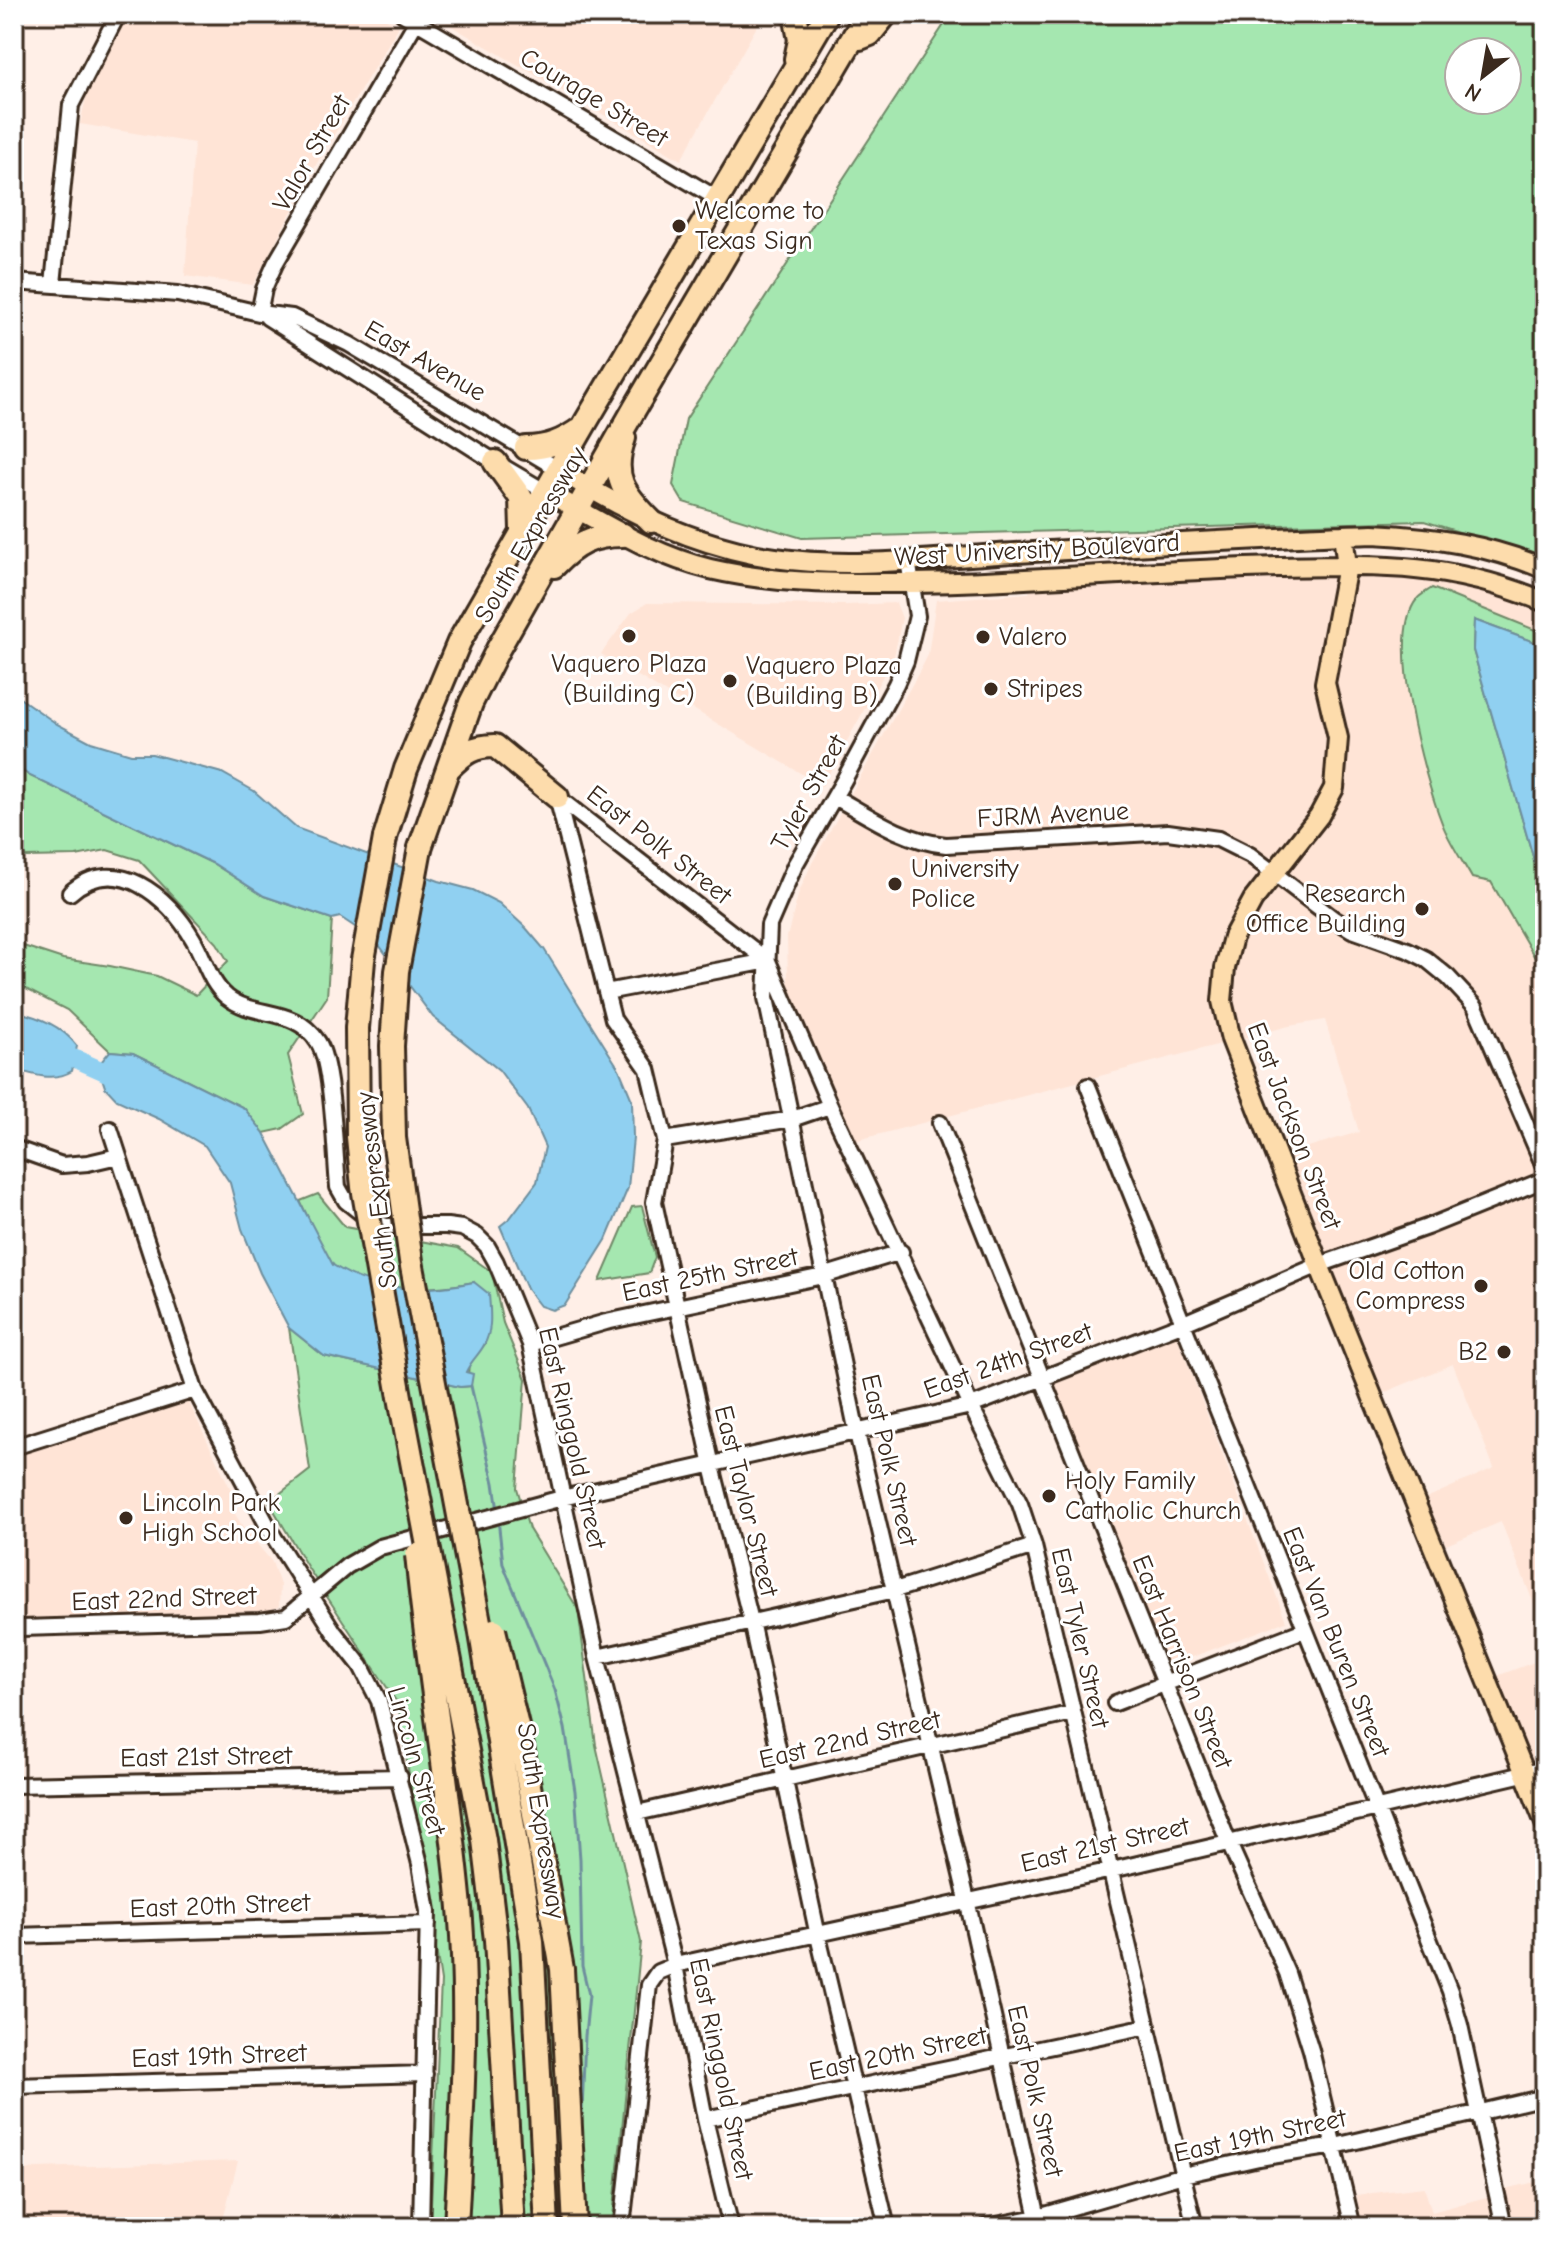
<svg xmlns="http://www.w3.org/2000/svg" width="1559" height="2241" font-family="'Comic Neue',sans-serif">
  <rect width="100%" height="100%" fill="#ffefe7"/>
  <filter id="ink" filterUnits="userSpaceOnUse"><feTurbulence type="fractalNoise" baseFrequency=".0125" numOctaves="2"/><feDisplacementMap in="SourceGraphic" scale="16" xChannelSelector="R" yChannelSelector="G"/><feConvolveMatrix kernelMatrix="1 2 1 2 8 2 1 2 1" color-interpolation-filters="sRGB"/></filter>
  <g filter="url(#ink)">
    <path fill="#ffe4d6" d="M128 14H378L399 26 317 163 253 285 185 276 194 143 80 124 90 80Z
      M431 14H748L760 21 681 160Z
      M1395 571 1467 581 1545 608V1631L1501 1522 1446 1545 1424 1499 1494 1468 1453 1364 1383 1393 1284 1154 1359 1132 1325 1020 1289 1026 854 1141 792 1001 788 980 787 937 799 892 812 863 923 665 928 655 936 600 1029 593 1030 587Z
      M647 603 846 605 896 603 902 618 894 656 822 786 601 654 631 613Z
      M1176 1333 1286 1621 1169 1666 1053 1382Z
      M182 1402 189 1403 234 1496 232 1509 243 1527 272 1562 280 1585 279 1607 246 1616H134L14 1624V1454Z
      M1545 1658V1796L1497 1676Z
      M238 2161 221 2227H14V2175L37 2168Z
      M1545 2180V2227H1513L1504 2189Z
      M1424 2187 1432 2212 1490 2196 1498 2227H1363L1356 2195Z"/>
    <path fill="#a5e7b0" stroke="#708867" stroke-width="2" fill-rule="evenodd" d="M951 14H1545V559L1424 521 802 538 683 502 673 485 686 419ZM1459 52H1507V100H1459Z
      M1432 588 1545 634V646L1474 620 1473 650 1545 898V975L1491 882 1472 878C1462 860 1449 842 1442 823 1425 779 1385 638 1417 599 1420 595 1428 591 1432 588Z
      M14 765 30 776 214 864 264 896 332 919 327 997 288 1055 303 1114 282 1129 264 1133 244 1108 133 1053 110 1051 67 1010 14 983V943L63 959 110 966 157 976 196 995 228 961 217 943 139 860 107 850 76 856 26 857 14 851Z
      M318 1194 345 1227 458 1248 492 1272 503 1323 526 1379 517 1488 529 1529 578 1609 596 1745 641 1942 612 2227H430L441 1981 398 1704 308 1568 269 1502 310 1470 289 1328 324 1356 460 1387 471 1386C464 1364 471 1360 485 1344L474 1282C439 1289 354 1296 331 1262 319 1244 310 1221 300 1201Z
      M642 1206 655 1257 649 1273 600 1281 632 1207Z"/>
    <path fill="#90d0f1" stroke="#6e8e9d" stroke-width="2" d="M1474 620 1545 646V898L1473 650Z
      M14 694 57 724 91 742 131 754H152L222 773 254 791 296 828 439 881 473 890 499 903 526 928 544 949 619 1069 632 1100 633 1138 628 1188 606 1240 565 1305 552 1310 540 1306 527 1289 500 1226 510 1218 537 1182 545 1147 528 1109 499 1070 433 1017 376 941 340 917 332 919 264 896 214 864 30 776 14 765Z
      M14 1011C39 1017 61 1025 77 1046L72 1071C54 1082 33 1075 14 1069Z
      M110 1051 133 1053 244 1108 264 1133 333 1265C376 1293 425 1292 474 1282L489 1294C490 1310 493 1330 484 1345 479 1355 471 1360 466 1372L473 1374 471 1386 460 1387 324 1356 289 1328 260 1273 242 1229 230 1183 205 1146 159 1119 117 1100 105 1087 101 1075V1062Z"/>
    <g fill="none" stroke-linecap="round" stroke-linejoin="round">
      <path stroke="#6e8e9d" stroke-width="3" d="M471 1386 494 1483 498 1511
        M498 1519 503 1564 555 1690 565 1728 575 1791 580 1859 582 1966 589 1995 585 2036 581 2137"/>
      <path stroke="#90d0f1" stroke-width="18" d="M14 1039 76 1059 123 1080"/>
      <defs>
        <path id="minor" d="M403 14 718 199
          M14 282 178 294 259 313 292 317 349 344 558 469
          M53 284 71 105 118 14
          M259 313 264 289 275 264 416 22
          M267 317 495 462 546 492
          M908 560 917 616 906 661 896 684 844 780 795 865 769 925 766 998 857 1433 967 1900 1040 2227
          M557 797 768 961 830 1106 971 1406 1020 1504 1034 1546 1195 2227
          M557 797 613 1019 648 1069 665 1140 654 1202 712 1466 751 1621 818 1936 887 2227
          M835 797C870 817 904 841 946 845L1168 832 1218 839 1250 855 1334 919 1352 930 1408 950 1426 959 1448 977 1475 1006 1543 1164
          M70 893C116 852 168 896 193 939 205 959 209 982 227 997 255 1019 295 1006 318 1042 333 1065 335 1156 338 1187L346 1201 371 1221 386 1226H447L462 1228 477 1236 487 1246 496 1262 530 1344 597 1657 675 1965 705 2119 731 2227
          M606 992 768 961
          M1088 1086 1450 1991 1460 2025 1504 2227
          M940 1123 1228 1841 1287 1973 1311 2050 1353 2227
          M110 1129 195 1390 272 1534 334 1632 361 1666 379 1701 420 1864 428 1911 421 2227
          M665 1140 792 1119 830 1106
          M14 1148 62 1165 88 1163 118 1156
          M530 1344 606 1322 823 1276 901 1252
          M14 1447 195 1390
          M14 1631 21 1628 260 1621 286 1617 347 1566 380 1547 562 1498 971 1406 1184 1323 1319 1265 1427 1227 1536 1183
          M597 1657 895 1590 1034 1546
          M1115 1703 1304 1630
          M14 1785 400 1777
          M637 1813 1073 1713
          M14 1936 428 1924
          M14 2086 425 2074
          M705 2119 1148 2026
          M622 2227 649 1985 658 1972 675 1965 1112 1870 1545 1769
          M986 2227 1038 2217 1183 2175 1259 2158 1335 2146 1545 2097"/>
        <path id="major" d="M558 469C622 510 699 547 775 558 848 569 925 559 998 554 1123 547 1248 538 1373 534 1433 537 1489 545 1545 569
          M546 492C600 520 650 555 710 569 780 585 843 583 915 583 1036 581 1156 570 1278 567 1379 565 1449 562 1545 602
          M1343 535 1347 566 1325 683 1338 738 1334 788 1319 816 1253 900 1233 937 1225 968 1222 1001 1231 1039 1319 1265 1545 1823"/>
        <path id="highway" d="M795 14 800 40 796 59
          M860 38 870 34 886 14
          M624 438C610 477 624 494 651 521
          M526 448C548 448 564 441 582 428
          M495 462 521 498 522 529
          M554 566C575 544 591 535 623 535
          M449 768C464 753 473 746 495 746L557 797
          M385 838 406 769 459 642 587 420 827 14
          M420 848 471 703 498 649 635 408 867 14"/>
      </defs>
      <use href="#minor" stroke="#3b2a1e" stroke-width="20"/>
      <use href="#major" stroke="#3b2a1e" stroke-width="24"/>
      <use href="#highway" stroke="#3b2a1e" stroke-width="28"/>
      <use href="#minor" stroke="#fff" stroke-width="14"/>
      <use href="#major" stroke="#fddcac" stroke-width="18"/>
      <use href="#highway" stroke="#fddcac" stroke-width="22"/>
      <defs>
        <path id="highway-bridge" d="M385 838 363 960 357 1028 358 1137 363 1187 403 1414 484 1840 496 1940 513 2227
          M420 848 397 971 392 1046 394 1138 411 1261 480 1627 532 1941 547 2227
          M417 1555C428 1666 447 1776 458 1887 470 1999 462 2115 456 2227
          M494 1630 522 1747 562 1969 575 2227"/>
      </defs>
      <use href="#highway-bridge" stroke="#3b2a1e" stroke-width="28" stroke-linecap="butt"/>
      <use href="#highway-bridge" stroke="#fddcac" stroke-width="22"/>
    </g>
  </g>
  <g fill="#3b2a1e" stroke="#fff" stroke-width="3">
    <circle cx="679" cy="226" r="8"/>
    <circle cx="629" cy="636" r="8"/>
    <circle cx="983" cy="637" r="8"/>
    <circle cx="730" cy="681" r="8"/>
    <circle cx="991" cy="689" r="8"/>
    <circle cx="895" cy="884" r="8"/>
    <circle cx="1422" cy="909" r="8"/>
    <circle cx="1481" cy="1286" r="8"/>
    <circle cx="1504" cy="1352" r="8"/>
    <circle cx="1049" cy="1496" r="8"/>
    <circle cx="126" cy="1518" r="8"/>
  </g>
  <g text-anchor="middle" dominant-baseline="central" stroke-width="6" stroke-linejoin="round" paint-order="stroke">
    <g font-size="26" fill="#3b2a1e" stroke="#fff">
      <text transform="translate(594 98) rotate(31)">Courage Street</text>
      <text transform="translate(312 153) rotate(-60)">Valor Street</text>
      <text transform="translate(425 361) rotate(30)">East Avenue</text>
      <text transform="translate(531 535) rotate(-60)">South Expressway</text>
      <text transform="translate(1037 550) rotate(-3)">West University Boulevard</text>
      <text transform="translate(809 793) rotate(-61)">Tyler Street</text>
      <text transform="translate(1053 815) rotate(-3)">FJRM Avenue</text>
      <text transform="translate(659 845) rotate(38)">East Polk Street</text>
      <text transform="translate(1294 1126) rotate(69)">East Jackson Street</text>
      <text transform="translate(377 1190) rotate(-97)">South Expressway</text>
      <text transform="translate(710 1275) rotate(-12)">East 25th Street</text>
      <text transform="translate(1008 1361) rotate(-20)">East 24th Street</text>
      <text transform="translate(572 1438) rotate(77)">East Ringgold Street</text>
      <text transform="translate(889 1460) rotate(77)">East Polk Street</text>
      <text transform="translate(746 1501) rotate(76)">East Taylor Street</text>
      <text transform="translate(164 1599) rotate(-2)">East 22nd Street</text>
      <text transform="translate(1080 1638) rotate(77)">East Tyler Street</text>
      <text transform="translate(1336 1642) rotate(68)">East Van Buren Street</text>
      <text transform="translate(1182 1662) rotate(68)">East Harrison Street</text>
      <text transform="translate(850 1740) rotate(-13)">East 22nd Street</text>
      <text transform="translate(206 1757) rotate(-1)">East 21st Street</text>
      <text transform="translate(416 1761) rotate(74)">Lincoln Street</text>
      <text transform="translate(541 1821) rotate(81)">South Expressway</text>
      <text transform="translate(1105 1845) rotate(-13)">East 21st Street</text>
      <text transform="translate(220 1906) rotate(-2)">East 20th Street</text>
      <text transform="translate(898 2054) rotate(-12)">East 20th Street</text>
      <text transform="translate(219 2056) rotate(-2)">East 19th Street</text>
      <text transform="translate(721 2069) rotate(78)">East Ringgold Street</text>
      <text transform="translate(1035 2091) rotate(77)">East Polk Street</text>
      <text transform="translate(1260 2136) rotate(-12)">East 19th Street</text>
    </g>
    <g font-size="26" fill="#3b2a1e" stroke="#fff" text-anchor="start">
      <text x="695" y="211">Welcome to<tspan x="695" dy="30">Texas Sign</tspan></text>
      <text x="999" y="637">Valero</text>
      <text x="629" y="664" text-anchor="middle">Vaquero Plaza<tspan x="629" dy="30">(Building C)</tspan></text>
      <text x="746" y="666">Vaquero Plaza<tspan x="746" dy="30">(Building B)</tspan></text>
      <text x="1007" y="689">Stripes</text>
      <text x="911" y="869">University<tspan x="911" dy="30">Police</tspan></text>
      <text x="1406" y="894" text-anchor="end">Research<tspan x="1406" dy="30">Office Building</tspan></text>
      <text x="1465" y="1271" text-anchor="end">Old Cotton<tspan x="1465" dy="30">Compress</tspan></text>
      <text x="1488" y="1352" text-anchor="end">B2</text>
      <text x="1065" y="1481">Holy Family<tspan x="1065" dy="30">Catholic Church</tspan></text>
      <text x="142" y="1503">Lincoln Park<tspan x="142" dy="30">High School</tspan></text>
    </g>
  </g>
  <rect width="1559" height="2241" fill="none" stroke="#fff" stroke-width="48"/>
  <rect x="24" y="24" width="1511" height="2193" fill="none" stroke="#3b2a1e" stroke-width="3" filter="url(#ink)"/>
  <g transform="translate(1483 76) rotate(211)"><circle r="38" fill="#ffffff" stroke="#b1aaa5" stroke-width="2"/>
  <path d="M0-6L14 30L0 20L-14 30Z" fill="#3b2a1e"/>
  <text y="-12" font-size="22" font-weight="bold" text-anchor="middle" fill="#3b2a1e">N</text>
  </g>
</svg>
